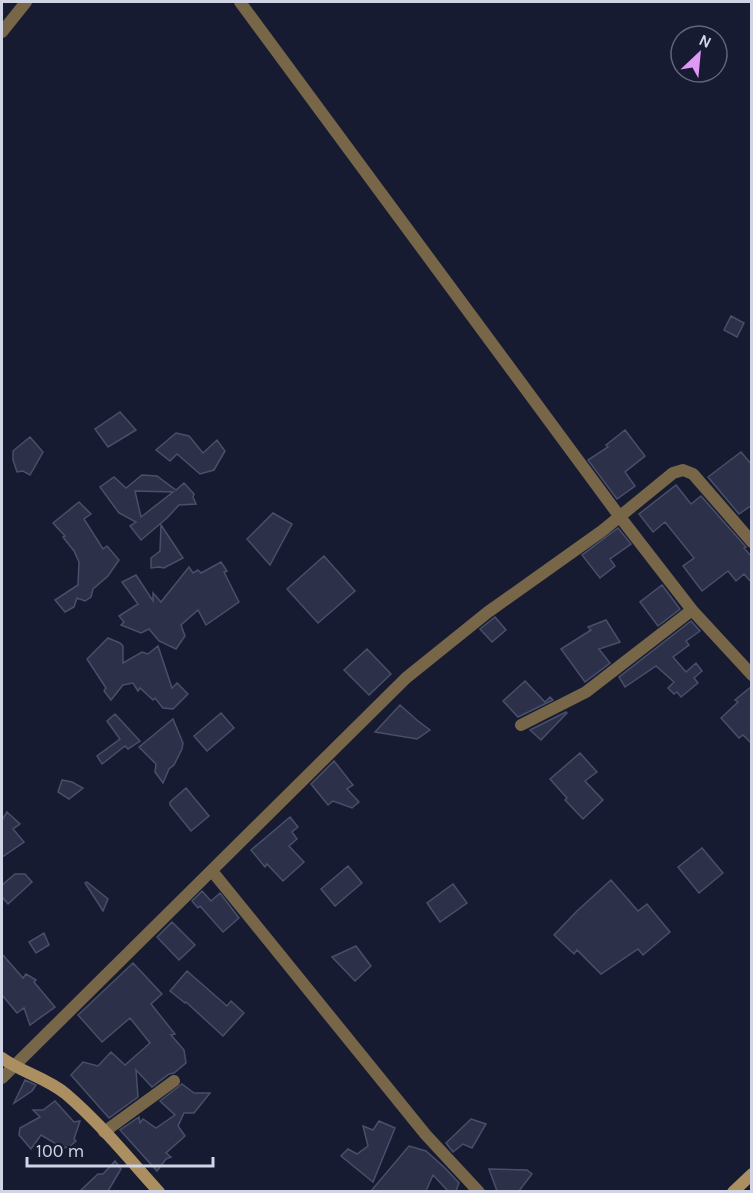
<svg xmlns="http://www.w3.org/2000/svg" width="753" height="1193" font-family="Karla,sans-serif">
  <rect width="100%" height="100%" fill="#171b32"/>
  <path fill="#2c3149" stroke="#494f6a" stroke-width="1.5" fill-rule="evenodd" d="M731 316 744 323 737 337 724 330Z
    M120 412 136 430 108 447 95 429Z
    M625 430 645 456 625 472 635 486 617 499 588 460 608 447 606 445Z
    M176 433 189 436 203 453 217 440 225 451 214 470 200 474 177 454 170 461 156 450Z
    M30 437 43 452 30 475 23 471 17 472 13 460V451Z
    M741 452 752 465V505L739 514 708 477Z
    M142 475 157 476 176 490 184 483 194 494 193 497 196 504 179 505 167 518 141 540 130 526 136 522 119 513 100 487 114 477 126 488ZM135 491 173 492 141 517Z
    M676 485 691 504 701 496 746 547 744 548 752 557V583L744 574 736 581 728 571 702 591 683 566 694 558 665 522 653 532 639 514Z
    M79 502 91 514 84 519 103 549 107 546 119 560 108 576 93 589 91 597 85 601 77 598 74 607 65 612 55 600 78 585 79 562 74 551 63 537 65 536 53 523Z
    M273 513 292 524 270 565 247 539Z
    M161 525 183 558 164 568 159 567 151 568V558L160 551Z
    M618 528 631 544 610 559 615 566 600 578 582 555Z
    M324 556 355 591 318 623 287 589Z
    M221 562 227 571 224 572 239 602 206 625 198 610 181 625 185 636 176 649 159 641 149 629 141 633 121 625 124 622 119 616 138 604 122 582 136 575 153 601V593L161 602 189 567 193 573 198 570 201 573Z
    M662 585 680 609 658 626 640 602Z
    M495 617 506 630 492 642 480 629Z
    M606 620 620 642 599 649 610 663 585 682 561 649 591 630 588 627Z
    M691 621 700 631 686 641 689 645 673 657 686 672 696 663 702 671 694 678 698 683 681 697 677 692 674 694 668 688 674 682 656 666 625 687 619 677Z
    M108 638 120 643 123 646V663L142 652 148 654 158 646 172 688 177 683 188 694 173 709 163 708 155 698 153 700 140 688 138 691 133 683 123 685 111 700 104 691 106 688 87 659Z
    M367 649 391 674 369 695 344 670Z
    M525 681 545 702 550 697 553 700 518 717 503 701Z
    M752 686V744L743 735 739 738 721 718 738 702 735 700Z
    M400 705 418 721 430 730 417 739 375 732Z
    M566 712 567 713 541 740 530 730Z
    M221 713 234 728 207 751 194 736Z
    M115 714 140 741 128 749 125 746 102 764 97 756 120 739 107 721Z
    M173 719 183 743 182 749 174 765 169 769 163 783 155 772 156 764 139 747Z
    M580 753 597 772 585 781 603 800 583 819 565 800 567 798 550 779Z
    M334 761 353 785 347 789 359 802 352 808 333 801 328 805 311 784Z
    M62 780 72 782 83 788 69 799 58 792Z
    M186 788 209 816 191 831 170 805V802Z
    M7 812 20 824 13 829 24 842 2 857V820Z
    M290 817 298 827 292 832 297 839 289 846 304 862 283 881 267 864 265 867 251 850Z
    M702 848 723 873 699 893 678 867Z
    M348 866 362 883 335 906 321 889Z
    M15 874H25L32 882 8 904 2 897V885Z
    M611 880 638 911 647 904 670 932 643 955 638 949 601 974 577 950 574 954 554 935 577 911Z
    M87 882 108 899 103 911 85 883Z
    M453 884 467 903 440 922 427 903Z
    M202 891 211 901 220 893 239 918 223 932 200 906 198 908 192 901Z
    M172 922 195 945 179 960 157 937Z
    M44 933 49 945 36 953 29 942Z
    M356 946 371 966 355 981 332 957Z
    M2 954 23 978 26 974 36 980 34 982 55 1007 30 1025 24 1008 17 1013 2 995Z
    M133 963 162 994 151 1004 175 1034 171 1035 184 1050 186 1063 174 1073 169 1074 152 1087 136 1070 138 1097 109 1118 71 1075 83 1062 98 1066 111 1052 125 1065 150 1043 130 1018 102 1042 78 1015Z
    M187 971 227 1006 231 1001 244 1013 223 1036 186 1002 185 1003 170 991Z
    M25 1080 36 1085 32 1091 14 1103Z
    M182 1084 194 1093H210L194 1113H184L178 1126 185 1136 166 1153 171 1157 166 1159 157 1171 120 1130 139 1117 140 1123 143 1119 156 1128 175 1115 160 1101Z
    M55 1101 74 1122 80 1121 74 1139 76 1141 69 1147 63 1148 41 1135 31 1149 19 1135 20 1128 40 1117 33 1110H43Z
    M471 1119 486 1124 472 1148 463 1144 453 1152 446 1143Z
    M379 1121 395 1128 373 1182 341 1156 348 1149 357 1154 368 1146 363 1126 373 1130Z
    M409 1146 426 1151 446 1169 459 1183 456 1191H448L433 1175 426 1191H371Z
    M115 1161 121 1169 108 1191H80L98 1174H103Z
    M489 1169 527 1170 532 1174 519 1191H497Z"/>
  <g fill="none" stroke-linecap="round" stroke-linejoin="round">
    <path stroke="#786649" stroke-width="12" d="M240 2 620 517 692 610 752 675
      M2 32 26 2
      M521 725 586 692 692 610
      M212 871 426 1135 479 1192
      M2 1078 406 678 488 612 602 531 673 473 683 470 693 474 752 542
      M104 1132 174 1081"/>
    <path stroke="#ac8f61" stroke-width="12" d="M2 1058C21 1072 47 1078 66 1094 100 1123 129 1159 159 1192
      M733 1192 752 1174"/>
  </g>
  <rect width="753" height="1193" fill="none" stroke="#d0d4e4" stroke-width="6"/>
  <g transform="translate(699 54) rotate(26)"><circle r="28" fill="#171b32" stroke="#616579" stroke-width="1.5"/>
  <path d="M0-4.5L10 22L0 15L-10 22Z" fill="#dd99f3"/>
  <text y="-9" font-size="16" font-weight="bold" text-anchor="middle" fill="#d0d4e4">N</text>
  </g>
  <path d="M27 1157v9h186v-9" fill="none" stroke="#d0d4e4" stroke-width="3"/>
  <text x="36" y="1157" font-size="18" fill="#d0d4e4" stroke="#171b32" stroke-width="4.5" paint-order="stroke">100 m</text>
</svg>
